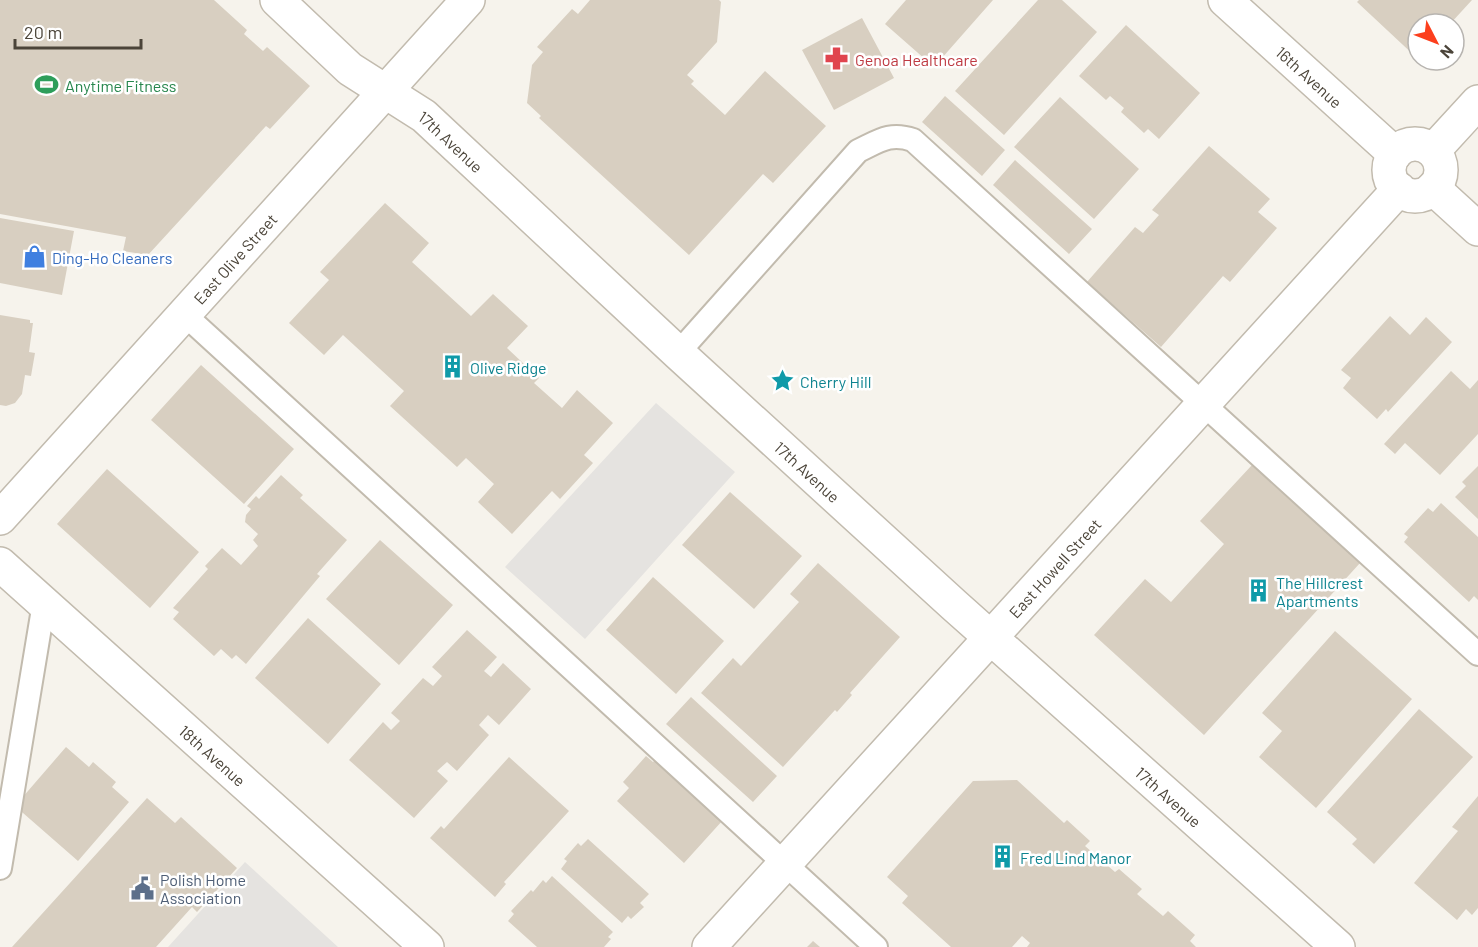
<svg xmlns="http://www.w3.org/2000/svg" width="1478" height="947" font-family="Barlow,sans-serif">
  <rect width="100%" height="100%" fill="#f6f3ec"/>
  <path fill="#e5e3e0" d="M656 403 735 472 585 639 505 567Z
    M245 862 338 947H168Z"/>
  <path fill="#d8cfc1" d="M0 0H214L247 30 244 34 263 51 267 47 310 86 270 129 266 126 148 255 123 251 126 237 0 214Z
    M590 0H719L721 2 717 42 687 75 694 81 691 84 725 115 765 71 826 126 773 183 763 174 689 255 539 118 541 116 527 103 532 65 543 52 537 47 572 9 578 14Z
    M906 0H993L934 67 885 24Z
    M1038 0H1062L1097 32 1004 135 955 91Z
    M1359 0H1472L1450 24H1418V59L1357 2Z
    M862 18 894 78 834 110 802 50Z
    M1126 25 1200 93 1159 139 1148 129 1144 133 1121 112 1124 108 1110 96 1106 100 1079 76Z
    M945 96 1005 150 982 176 922 122Z
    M1060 97 1139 169 1094 219 1014 147Z
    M1209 146 1270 199 1258 212 1277 228 1230 282 1223 276 1161 347 1087 282 1135 227 1143 233 1159 215 1152 210Z
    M1015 160 1092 229 1069 254 993 185Z
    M385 203 429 243 412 262 471 316 493 294 528 326 507 348 539 378 534 383 562 408 577 390 613 423 584 455 593 463 560 499 552 491 512 534 478 502 494 484 466 458 457 467 390 406 404 391 343 335 324 355 289 323 329 280 320 272Z
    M0 218 74 231 62 295 0 283Z
    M0 315 30 320V323H33L29 352 35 353 31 376 25 375 22 394 15 403 6 406 0 405Z
    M1390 316 1410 335 1426 317 1452 342 1388 412 1386 409 1377 419 1343 388 1351 378 1341 370Z
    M201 365 294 449 244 504 151 420Z
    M1451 371 1470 389 1478 380V434L1440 475 1405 443 1395 454 1384 444Z
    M1252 465 1360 563 1204 735 1094 635 1145 579 1171 602 1224 544 1200 521Z
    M1478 466V519L1455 497 1466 486 1462 482Z
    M107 469 199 552 150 608 57 524Z
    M281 475 303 495 300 498 347 540 317 574 320 576 246 664 236 655 232 659 221 649 214 656 173 619 179 612 173 608 208 569 205 566 222 548 241 565 258 546 253 540 258 534 245 522 246 515 251 509 247 506 256 496 259 499Z
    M730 492 802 556 754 609 682 545Z
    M1441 503 1478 537V600L1474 596 1469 602 1404 542 1408 537 1404 534 1428 508 1433 512Z
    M380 540 453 605 399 665 326 599Z
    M818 563 900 637 850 693 852 695 837 712 835 710 783 767 701 693 733 658 741 666 799 602 790 594Z
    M653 577 724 641 676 694 606 630Z
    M308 618 381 684 328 744 255 678Z
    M467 630 497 657 484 671 491 677 503 663 531 689 499 725 488 715 479 725 489 735 457 771 447 762 437 771 448 781 414 818 349 760 383 722 391 730 400 721 391 713 423 678 433 686 442 676 432 667Z
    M1335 631 1412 699 1316 808 1259 757 1282 731 1262 713Z
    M691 697 777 776 753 802 666 724Z
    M1419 709 1473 757 1374 864 1352 844 1357 839 1327 812Z
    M66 747 89 767 93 762 116 782 112 787 129 802 78 861 15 806Z
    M646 756 653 762 656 759 723 820 684 863 617 801 629 788 623 782Z
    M509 757 569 811 504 882 506 884 495 897 430 838 441 826 444 829Z
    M1017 780 1064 823 1067 820 1090 841 1085 846 1115 872 1119 869 1142 889 1137 894 1163 916 1168 911 1195 935 1190 941 1196 947H1027L1030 943 1022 936 1012 947H951L902 903 908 896 887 877 973 781Z
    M1478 796V908L1472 915 1466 909 1457 920 1414 883 1458 831 1452 827Z
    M147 798 175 823 181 817 237 868 197 912 192 907 156 947H12Z
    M588 839 649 894 640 903 644 907 631 919 628 916 622 923 561 869 567 861 564 859 578 843 581 846Z
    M552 876 613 932 608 937 611 939 604 947H537L508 921 514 914 511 911 531 890 533 892 543 880 546 883Z
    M813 941 820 947H807Z"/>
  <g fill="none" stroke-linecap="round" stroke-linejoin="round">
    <defs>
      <path id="lane" d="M185 315 876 947
        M678 353 858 151C879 141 890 132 913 140L1478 654
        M0 868 44 603"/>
      <g id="street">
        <path id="s1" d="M277 0 350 69 424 116 678 353 954 605 1338 947"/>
        <path id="s2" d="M1225 0 1395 154"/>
        <circle cx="1415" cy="170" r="26"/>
        <path d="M1433 151 1478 102"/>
        <path d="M1433 188 1478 229"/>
        <path id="s3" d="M0 518 468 0"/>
        <path id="s4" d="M0 564 427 947"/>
        <path id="s5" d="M709 947 1399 189"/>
      </g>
    </defs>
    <use href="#lane" stroke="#c2bbae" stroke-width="26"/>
    <use href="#street" stroke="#c2bbae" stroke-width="36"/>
    <use href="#lane" stroke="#fff" stroke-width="22"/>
    <use href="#street" stroke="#fff" stroke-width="33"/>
  </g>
  <defs>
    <symbol id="pharmacy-bare" viewBox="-9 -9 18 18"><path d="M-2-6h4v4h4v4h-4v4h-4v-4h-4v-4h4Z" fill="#e0444e" stroke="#fff" stroke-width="2.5" paint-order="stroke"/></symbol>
    <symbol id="stadium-bare" viewBox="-9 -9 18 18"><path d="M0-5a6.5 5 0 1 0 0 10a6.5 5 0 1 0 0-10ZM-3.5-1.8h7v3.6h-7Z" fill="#2e9e5b" stroke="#fff" stroke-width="2.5" paint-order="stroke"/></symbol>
    <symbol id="shop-bare" viewBox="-9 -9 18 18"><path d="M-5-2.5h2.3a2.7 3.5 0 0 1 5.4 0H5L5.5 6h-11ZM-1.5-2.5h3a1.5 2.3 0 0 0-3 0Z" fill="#3f7fe0" stroke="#fff" stroke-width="2.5" paint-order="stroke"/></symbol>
    <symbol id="building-bare" viewBox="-9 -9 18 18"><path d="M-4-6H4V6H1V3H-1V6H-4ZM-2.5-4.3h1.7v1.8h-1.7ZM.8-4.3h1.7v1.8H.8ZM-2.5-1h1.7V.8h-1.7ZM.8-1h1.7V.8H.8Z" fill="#0f9aa8" stroke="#fff" stroke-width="2.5" paint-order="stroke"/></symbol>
    <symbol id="sight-bare" viewBox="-9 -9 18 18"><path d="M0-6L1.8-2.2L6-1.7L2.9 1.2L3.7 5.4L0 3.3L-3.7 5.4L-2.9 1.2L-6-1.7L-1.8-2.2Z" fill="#0f9aa8" stroke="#fff" stroke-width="2.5" paint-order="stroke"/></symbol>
    <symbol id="civic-bare" viewBox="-9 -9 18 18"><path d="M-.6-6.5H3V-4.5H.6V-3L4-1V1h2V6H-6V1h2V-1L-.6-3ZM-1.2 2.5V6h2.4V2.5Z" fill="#5c6f8a" stroke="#fff" stroke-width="2.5" paint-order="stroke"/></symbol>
  </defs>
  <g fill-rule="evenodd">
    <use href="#pharmacy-bare" x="820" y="42" width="33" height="33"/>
    <use href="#stadium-bare" x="30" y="68" width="33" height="33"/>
    <use href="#shop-bare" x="18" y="240" width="33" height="33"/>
    <use href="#building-bare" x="436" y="350" width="33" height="33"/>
    <use href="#sight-bare" x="766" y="364" width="33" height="33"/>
    <use href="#building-bare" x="1242" y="574" width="33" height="33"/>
    <use href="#building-bare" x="986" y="840" width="33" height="33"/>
    <use href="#civic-bare" x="126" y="872" width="33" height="33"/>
  </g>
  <g text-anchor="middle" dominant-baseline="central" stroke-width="5" stroke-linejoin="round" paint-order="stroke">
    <g font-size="16" fill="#be3a42" stroke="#fff" text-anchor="start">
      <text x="855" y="59">Genoa Healthcare</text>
    </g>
    <g font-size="16" fill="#4b4439" stroke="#fff">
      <text stroke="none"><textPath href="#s2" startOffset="114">16th Avenue</textPath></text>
      <text stroke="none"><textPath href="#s1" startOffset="225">17th Avenue</textPath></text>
      <text stroke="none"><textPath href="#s3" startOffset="350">East Olive Street</textPath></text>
      <text stroke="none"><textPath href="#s1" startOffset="711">17th Avenue</textPath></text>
      <text stroke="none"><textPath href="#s5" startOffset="513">East Howell Street</textPath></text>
      <text stroke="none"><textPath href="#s4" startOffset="286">18th Avenue</textPath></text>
      <text stroke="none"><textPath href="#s1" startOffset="1197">17th Avenue</textPath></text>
    </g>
    <g font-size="16" fill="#27864d" stroke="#fff" text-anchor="start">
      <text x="65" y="85">Anytime Fitness</text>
    </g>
    <g font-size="16" fill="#366cbe" stroke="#fff" text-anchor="start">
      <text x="52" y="257">Ding-Ho Cleaners</text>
    </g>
    <g font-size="16" fill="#0d838f" stroke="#fff" text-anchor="start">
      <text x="470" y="367">Olive Ridge</text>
      <text x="800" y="381">Cherry Hill</text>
      <text x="1276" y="582">The Hillcrest<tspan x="1276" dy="18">Apartments</tspan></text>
      <text x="1020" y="857">Fred Lind Manor</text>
    </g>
    <g font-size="16" fill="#4e5e75" stroke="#fff" text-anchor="start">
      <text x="160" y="879">Polish Home<tspan x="160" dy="18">Association</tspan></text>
    </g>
  </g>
  <g transform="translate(1436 42) rotate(132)"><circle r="28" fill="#ffffff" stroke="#b7b4b0" stroke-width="1.5"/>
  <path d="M0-4.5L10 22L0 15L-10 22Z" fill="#fc3f1d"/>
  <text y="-9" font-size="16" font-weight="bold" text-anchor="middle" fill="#4b4439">N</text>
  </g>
  <path d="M15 39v9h126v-9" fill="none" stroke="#4b4439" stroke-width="3"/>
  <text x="24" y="39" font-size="18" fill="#4b4439" stroke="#ffffff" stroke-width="4.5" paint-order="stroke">20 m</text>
</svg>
